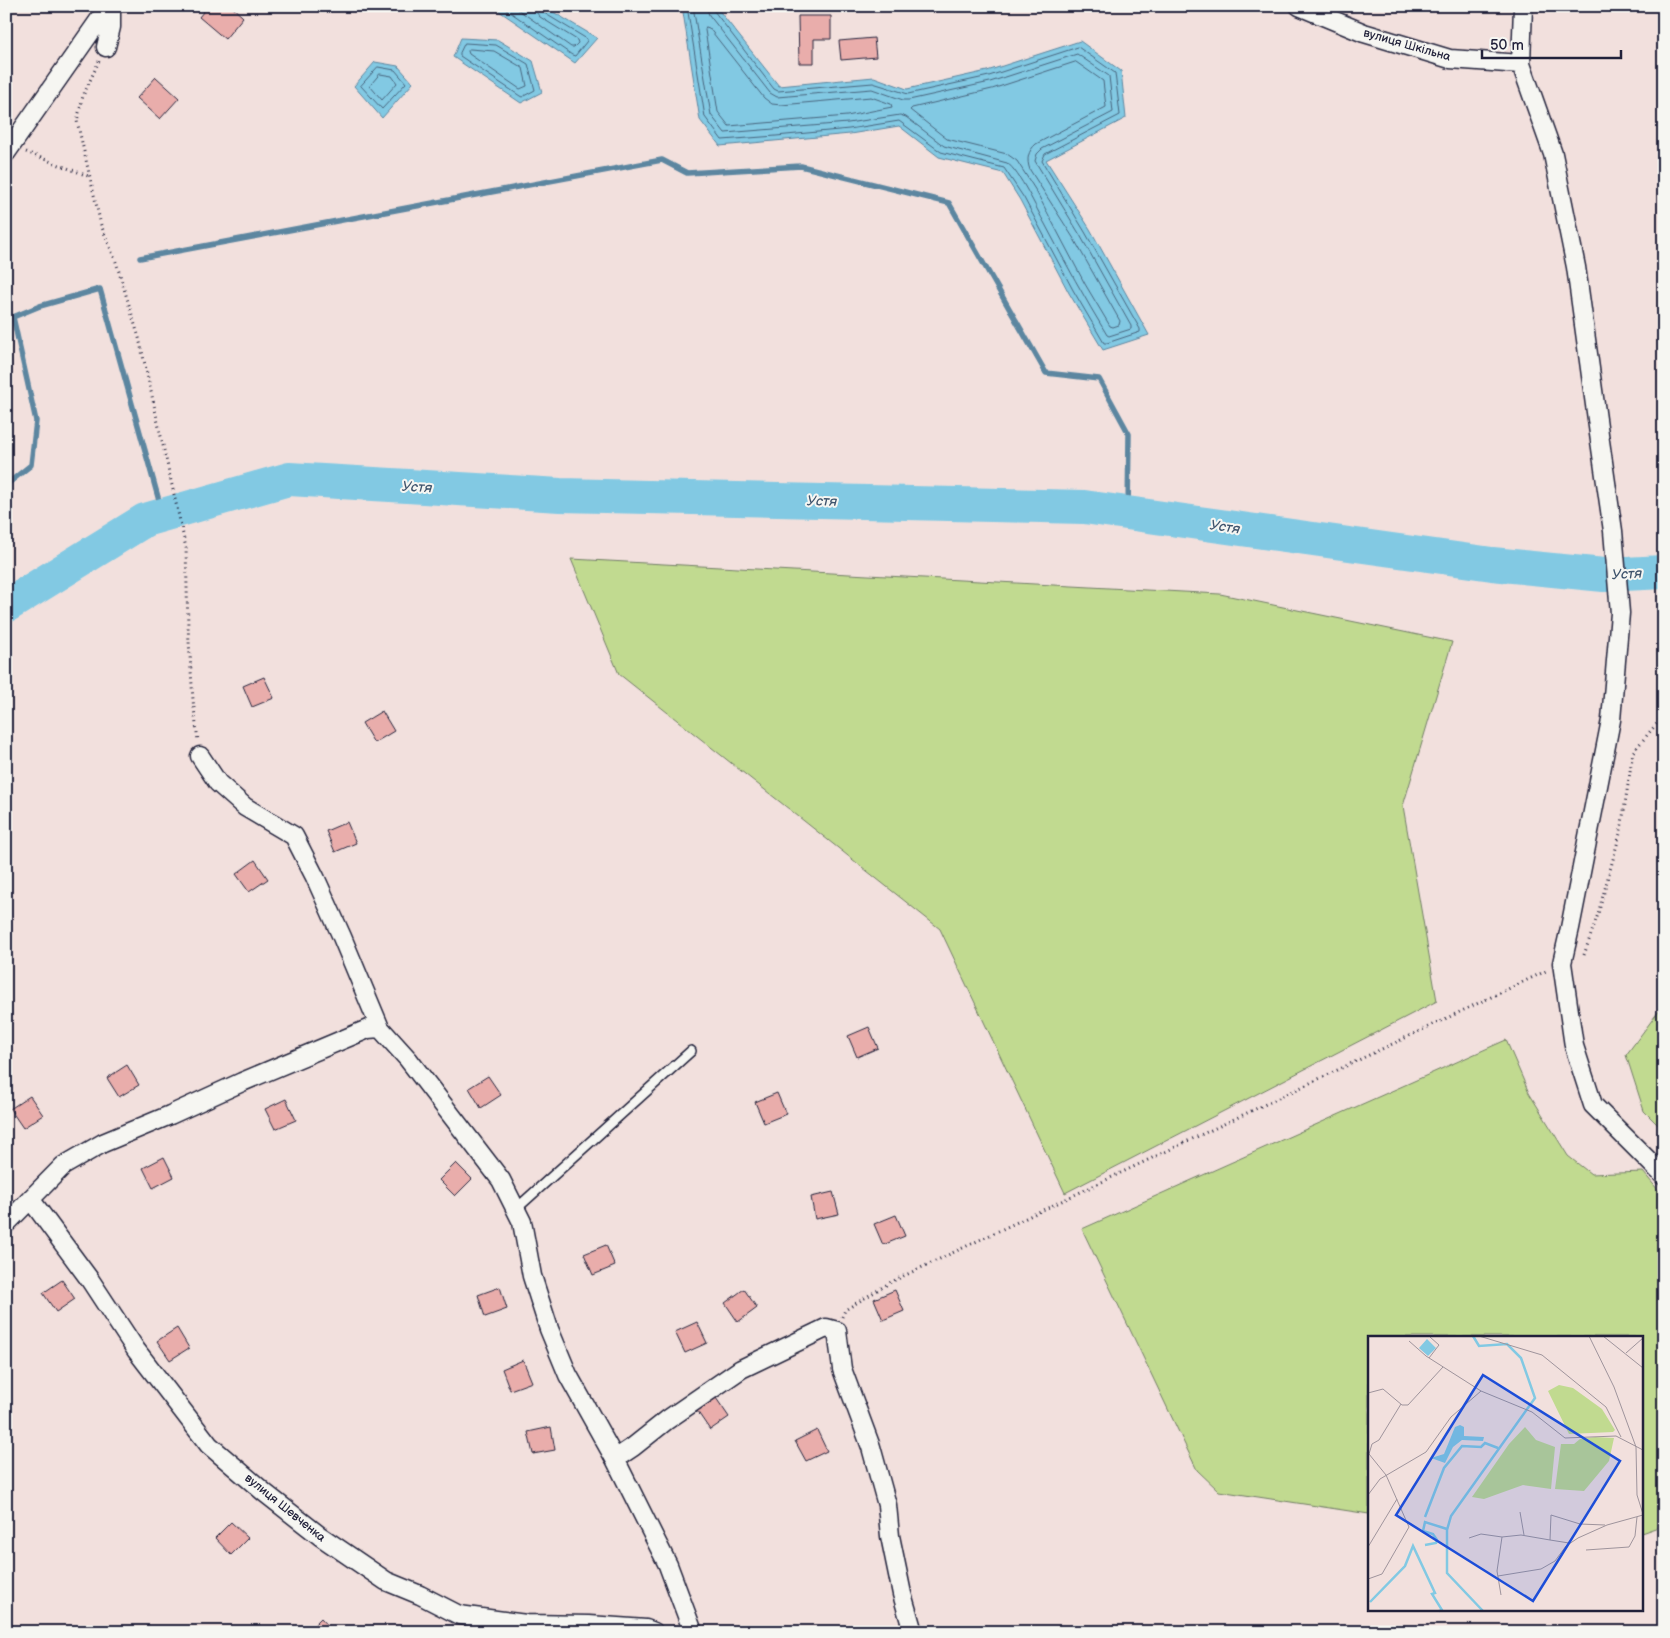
<svg xmlns="http://www.w3.org/2000/svg" width="1670" height="1638" font-family="'Balsamiq Sans',sans-serif">
  <rect width="100%" height="100%" fill="#f2e0dd"/>
  <filter id="ink" filterUnits="userSpaceOnUse"><feTurbulence type="fractalNoise" baseFrequency=".02" numOctaves="2"/><feDisplacementMap in="SourceGraphic" scale="10" xChannelSelector="R" yChannelSelector="G"/><feConvolveMatrix kernelMatrix="1 2 1 2 8 2 1 2 1" color-interpolation-filters="sRGB"/></filter>
  <g filter="url(#ink)">
    <path fill="#c1da90" stroke="#727e66" d="M571 559 1220 594 1452 642 1403 806 1437 1001 1065 1193 940 929 619 674Z
      M1664 1004V1131L1644 1111 1626 1055Z
      M1506 1040 1529 1093 1568 1156 1591 1174 1643 1172 1664 1197V1525L1641 1533V1337H1369V1514L1219 1491 1197 1470 1082 1229Z"/>
    <path fill="#82c9e3" stroke="#5c86a0" d="M502 6H543L597 38 575 63 499 11Z
      M682 6H714L717 8 779 86 874 77 907 89 987 71 1080 41 1121 71 1126 118 1046 160 1090 229 1149 335 1103 350 1069 293 1020 200 1003 173 939 157 899 126 850 134 720 146 700 120Z
      M461 38 498 40 533 61 542 92 521 103 453 57Z
      M375 62 398 66 413 83 382 118 354 86Z"/>
    <g fill="none" stroke-linecap="round" stroke-linejoin="round">
      <path stroke="#48657e" stroke-width="1" d="M506 6 507 10 572 55 575 56 587 41V39L544 13 542 6
        M513 6 571 47H574L578 43 577 40 540 17 536 12 535 6
        M687 6 705 117 722 140 776 136 849 129 899 121 941 152 1004 168 1024 198 1073 290 1104 343H1107L1140 332V329L1085 232 1042 161 1045 154 1120 115 1115 73 1078 47 989 76 908 94 873 83 778 91 774 89 714 11 712 6
        M693 6 711 115 725 133 848 123 900 115 906 117 944 146 1007 163C1020 172 1037 210 1045 224 1065 262 1085 299 1107 335L1109 336 1131 329V326L1080 235 1035 161 1037 154 1042 149 1113 112 1109 76 1077 54 990 82 909 100H903L872 89 777 97 770 93 709 15 706 6
        M706 27 709 28 764 98 772 104 781 105 871 97 891 104 892 107 847 116 729 126 718 112 705 30Z
        M465 43 496 45 528 64 535 90 522 97 520 96 460 56V53Z
        M470 49 494 51 523 68 527 86 520 89 469 54 468 51Z
        M1076 62 1103 81 1106 107 1036 144C1028 151 1026 159 1030 170L1074 239 1120 321 1119 325 1113 327 1110 326 1085 284 1036 191 1017 161 1007 154 947 139 910 110 912 108 992 89Z
        M378 67 395 70 406 83 382 109 361 86Z
        M380 74 392 76 397 83 382 100 370 86Z"/>
      <path stroke="#5c86a0" stroke-width="5.5" d="M140 258 662 160 687 173 801 166 949 203 1046 373 1099 379 1129 434 1128 513
        M6 485 31 465 36 421 13 317 40 306 100 289 163 515"/>
      <path stroke="#82c9e3" stroke-width="34" d="M6 606 145 520 289 479 560 495 1084 507 1492 564 1604 575 1664 572"/>
    </g>
    <path fill="#e9adab" stroke="#22223b" d="M208 6H231L243 17 225 39 199 17Z
      M798 16H831V39H814V63H799Z
      M874 38 876 57 841 60 839 41Z
      M156 77 179 98 160 119 137 98Z
      M264 677 274 698 252 707 243 686Z
      M382 711 394 731 374 743 362 723Z
      M347 822 356 843 335 852 326 831Z
      M255 860 268 879 249 892 236 874Z
      M869 1027 878 1048 857 1057 848 1036Z
      M127 1065 139 1085 119 1097 107 1078Z
      M488 1076 501 1095 481 1108 469 1088Z
      M777 1093 786 1114 764 1123 755 1102Z
      M30 1096 43 1115 23 1128 10 1109Z
      M286 1099 296 1120 275 1129 265 1109Z
      M164 1157 174 1177 153 1188 143 1168Z
      M456 1163 472 1179 455 1196 439 1180Z
      M833 1192 839 1214 815 1219 811 1197Z
      M896 1215 905 1236 883 1245 874 1224Z
      M606 1245 615 1266 593 1275 584 1254Z
      M62 1280 75 1299 56 1312 43 1293Z
      M500 1287 507 1309 485 1317 478 1295Z
      M744 1289 757 1308 738 1322 725 1303Z
      M895 1290 904 1311 883 1320 874 1299Z
      M697 1322 707 1343 685 1353 675 1332Z
      M177 1328 189 1348 170 1360 157 1341Z
      M523 1360 532 1382 510 1390 502 1369Z
      M716 1398 729 1417 710 1430 697 1411Z
      M551 1427 555 1450 533 1454 528 1432Z
      M817 1430 827 1451 806 1461 795 1441Z
      M231 1522 248 1538 231 1555 215 1538Z
      M321 1618 334 1632H307Z"/>
    <g fill="none" stroke-linecap="round" stroke-linejoin="round">
      <defs>
        <path id="service" d="M516 1209 691 1051"/>
        <path id="minor" d="M1299 6 1364 33 1450 59 1521 64 1523 6
          M106 47 111 27V6
          M1521 64 1553 154 1576 267 1600 441 1613 531 1620 613 1611 720 1570 928 1562 963 1574 1046 1593 1105 1664 1176
          M6 153 109 6
          M200 756 218 783 245 807 294 836 315 877 342 937 380 1028
          M31 1200 90 1280 136 1350 209 1445 265 1493 320 1536 386 1581 420 1595 459 1615 526 1624 589 1625 646 1629 654 1632
          M6 1224 63 1166 103 1143 170 1115 242 1082 368 1029 380 1028 408 1059 501 1180 522 1222 532 1276 549 1329 568 1375 615 1459
          M693 1632 668 1565 615 1459 633 1447 667 1420 741 1369 826 1328 837 1331 842 1369 871 1447 887 1505 890 1536 902 1594 913 1632"/>
      </defs>
      <use href="#service" stroke="#22223b" stroke-width="12"/>
      <use href="#minor" stroke="#22223b" stroke-width="21"/>
      <path stroke="#22223b" stroke-width="3" stroke-dasharray="1 4" stroke-linecap="butt" d="M99 61 83 96 77 121 101 225 116 262 139 338 186 548 188 627 193 700 198 741
        M26 152 88 176
        M1584 955 1598 914 1621 830 1633 752 1664 715
        M842 1317 845 1310 891 1282 1546 971"/>
      <use href="#service" stroke="#f6f6f2" stroke-width="9"/>
      <use href="#minor" stroke="#f6f6f2" stroke-width="18"/>
    </g>
  </g>
  <g text-anchor="middle" dominant-baseline="central" stroke-width="4" stroke-linejoin="round" paint-order="stroke">
    <g font-size="12" fill="#22223b" stroke="#f6f6f2">
      <text transform="translate(1407 45) rotate(16)">вулиця Шкільна</text>
      <text transform="translate(285 1508) rotate(39)">вулиця Шевченка</text>
    </g>
    <g font-size="14" font-style="italic" fill="#3f546d" stroke="#f6f6f2">
      <text transform="translate(417 487) rotate(3)">Устя</text>
      <text transform="translate(822 501) rotate(1)">Устя</text>
      <text transform="translate(1225 527) rotate(8)">Устя</text>
      <text transform="translate(1627 574) rotate(-3)">Устя</text>
    </g>
  </g>
  <g transform="translate(1368 1336)">
    <rect width="275" height="275" fill="#f2e0dd"/>
    <path d="M191 49 205 52 234 73 247 94 245 96 201 98 180 55ZM157 91 168 104 187 111 183 153 155 149 116 163 104 161 141 108ZM227 101 246 102 241 125 216 155 187 153 193 108H206L212 103Z" fill="#c1da90"/>
    <path d="M59 3 68 12 60 20 51 12ZM92 89 96 91V100L116 101 115 105 94 104 85 111 77 127 63 122 76 118 87 91Z" fill="#82c9e3"/>
    <path fill="none" stroke="#82c9e3" stroke-width="2.5" d="M105 0 111 10 139 8 153 22 167 62 83 180 79 194V237L115 275M57 181 76 132 94 110 113 111 117 107 130 112M57 209 68 207 69 204 65 198 55 195 57 186 79 193M2 266 37 230 45 210 67 257 64 258 74 274 71 275"/>
    <path fill="none" stroke="#9f949c" stroke-width="1" d="M111 0 174 19 238 71 253 101M221 0 246 51 268 111 269 159 275 178M235 0 275 32M258 17 275 2M61 22 71 9 62 1M113 55 164 76 197 102 248 100 275 114M0 57 15 53 34 69H40L75 31M0 159 12 143 58 116 83 81 113 55 58 20 41 5M152 176 156 199M101 202 113 198 134 201M201 207 182 204 183 179 212 188 237 189M0 211 29 163M218 214 261 211 267 200 269 181M130 240 173 233 187 225 198 210 210 202 239 189 275 179M0 243 14 238 41 191 18 139 1 118 4 108 11 104 33 68M133 259 129 235 134 201 153 199 182 204"/>
    <path fill="#1d4ed8" fill-opacity="0.15" stroke="#1d4ed8" stroke-width="2.5" d="M115 39 252 125 165 265 28 179Z"/>
    <rect width="275" height="275" fill="none" stroke="#22223b" stroke-width="2.5"/>
  </g>
  <rect width="1670" height="1638" fill="none" stroke="#f6f6f2" stroke-width="25"/>
  <rect x="12" y="12" width="1645" height="1613" fill="none" stroke="#22223b" stroke-width="2" filter="url(#ink)"/>
  <path d="M1482 50v8h139v-8" fill="none" stroke="#22223b" stroke-width="2.5"/>
  <text x="1490" y="50" font-size="15" fill="#22223b" stroke="#f6f6f2" stroke-width="4" paint-order="stroke">50 m</text>
</svg>
